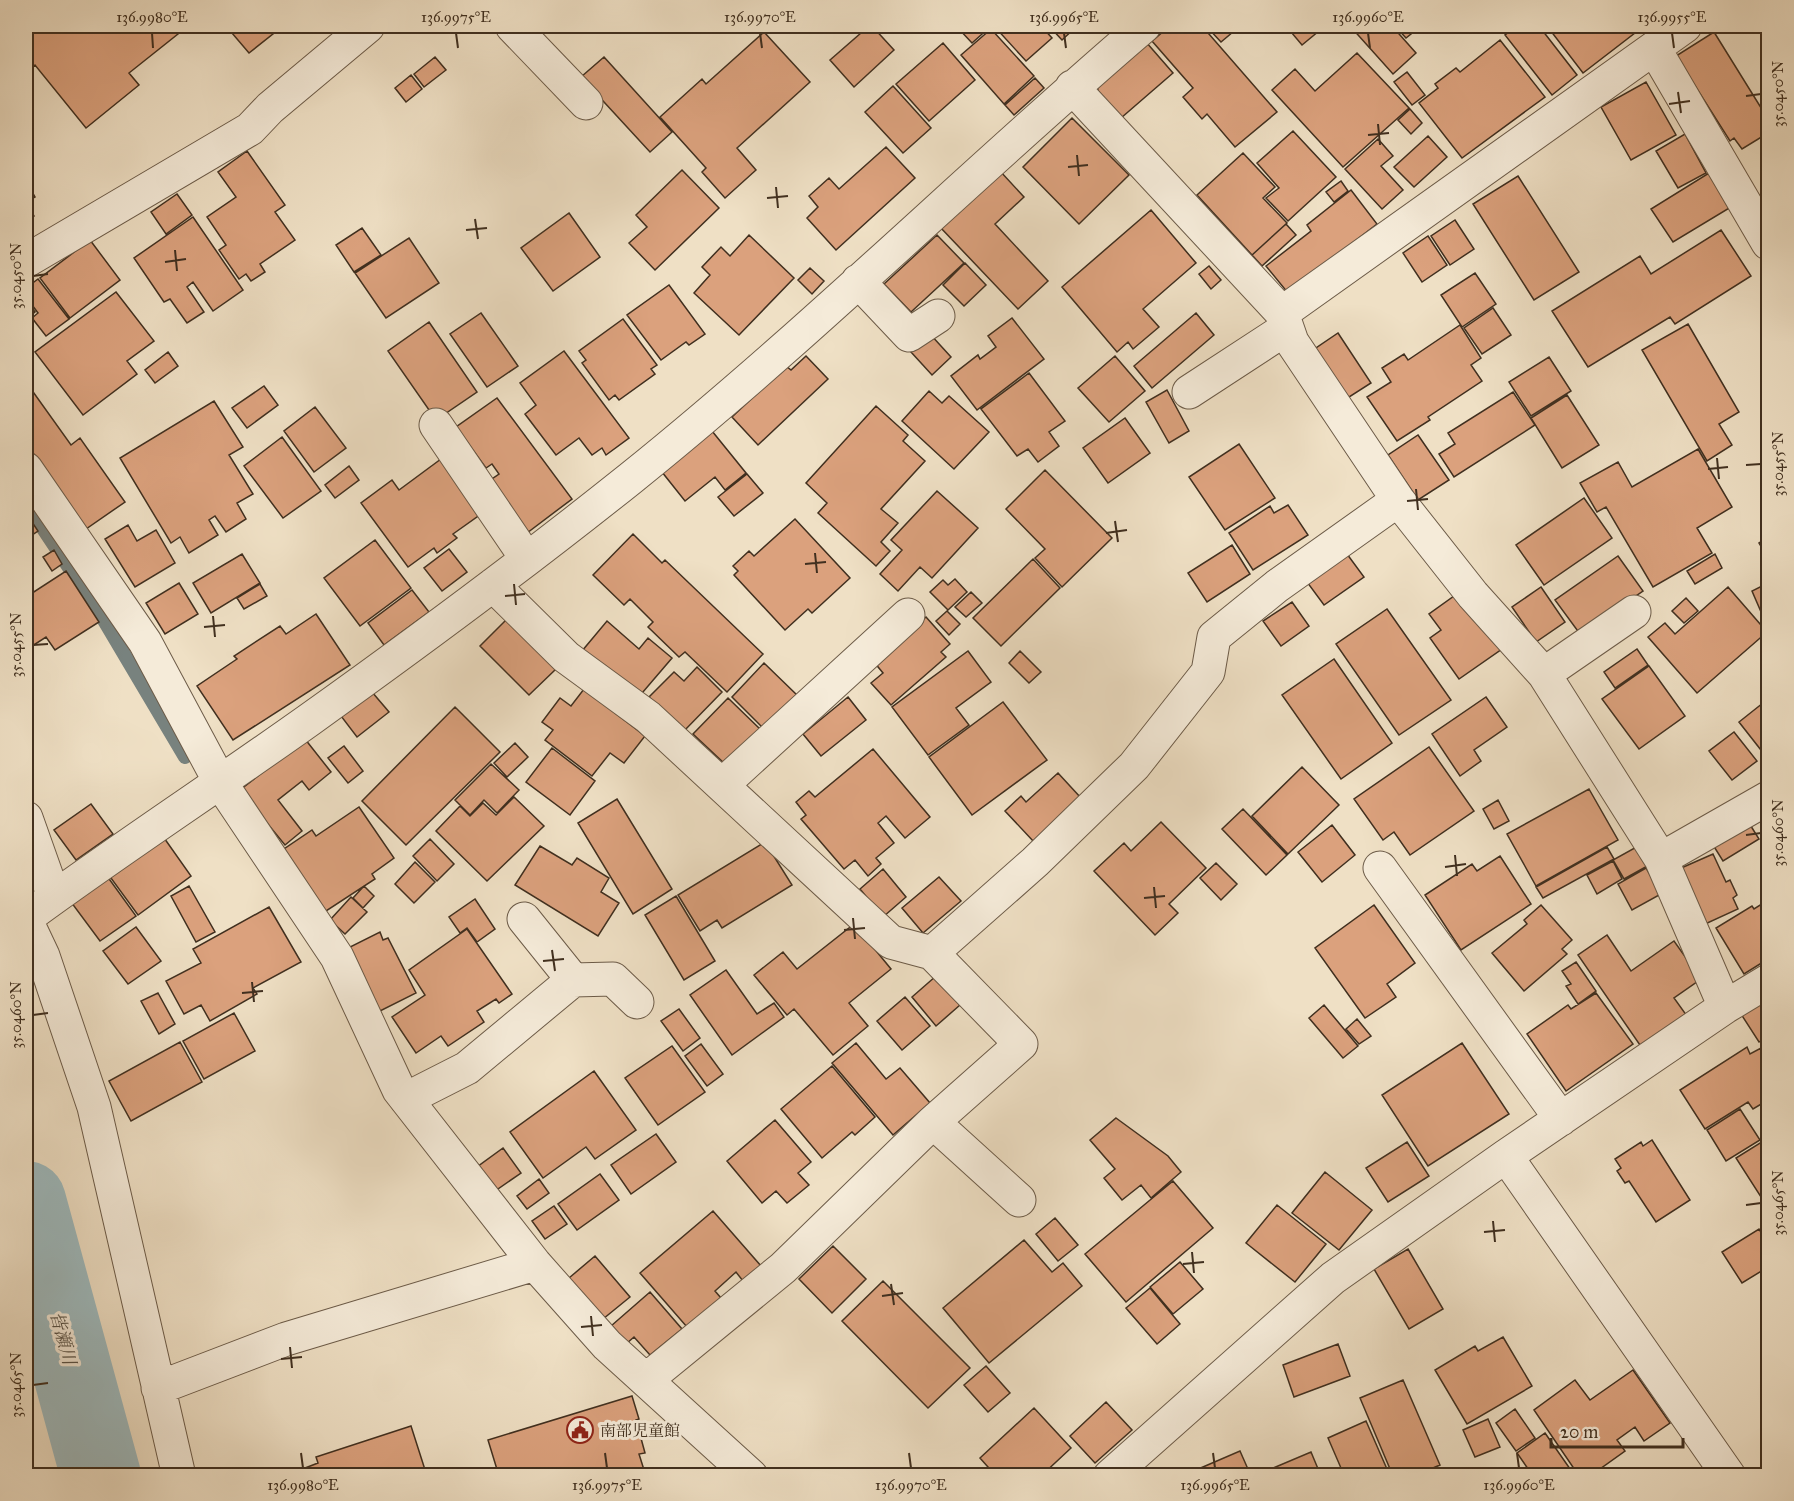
<svg xmlns="http://www.w3.org/2000/svg" width="1794" height="1501" font-family="'IM FELL Great Primer','Noto Serif JP',serif">
  <rect width="100%" height="100%" fill="#efe0c5"/>
  <filter id="stains"><feTurbulence type="fractalNoise" baseFrequency=".00333" numOctaves="4"/><feColorMatrix values="0 0 0 0 .2 0 0 0 0 .09 0 0 0 0 .02 0 0 0 .5 -.17"/></filter>
  <radialGradient id="worn" r=".72"><stop offset=".6" stop-color="#630" stop-opacity="0"/><stop offset="1" stop-color="#630" stop-opacity=".3"/></radialGradient>
  <g fill="none" stroke-linecap="round" stroke-linejoin="round">
    <path stroke="#78827e" stroke-width="14" d="M26 503 102 617 185 757"/>
    <path stroke="#9ebabe" stroke-width="80" d="M26 1201 101 1476"/>
  </g>
  <path fill="#dba17d" stroke="#402f1f" stroke-width="1.5" d="M26 26H188L129 73 139 85 86 128 35 65 26 73Z
    M226 26H283L249 53Z
    M601 26H617L608 33Z
    M869 26H872L894 50 854 87 830 60Z
    M960 26H988L990 27 972 43 958 28Z
    M994 26H1041L1052 38 1026 61Z
    M1049 26H1077L1062 40Z
    M1170 26H1202L1277 112 1235 147 1207 114 1202 119 1183 97 1193 88 1152 41Z
    M1206 26H1240L1221 42Z
    M1286 26H1325L1302 45Z
    M1350 26H1392L1416 53 1393 74Z
    M1395 26H1421L1406 38Z
    M1517 26H1539L1577 75 1552 95 1505 35Z
    M1547 26H1644L1583 73Z
    M991 29 1034 76 1004 104 961 55Z
    M764 32 810 82 737 148 756 170 725 198 702 172 706 168 660 117 702 79 706 84Z
    M1714 32 1768 119V133L1742 149 1734 138 1730 141 1676 56Z
    M1500 40 1545 97 1462 158 1419 103 1438 88 1435 84 1456 68 1460 72Z
    M1146 42 1173 73 1121 118 1098 91 1097 84Z
    M943 43 975 80 929 121 896 84Z
    M1357 53 1409 108 1343 167 1272 90 1295 69 1315 91Z
    M435 57 446 70 424 87 414 74Z
    M604 57 672 132 650 152 581 77Z
    M1407 72 1425 95 1412 105 1394 82Z
    M411 75 422 89 406 102 395 88Z
    M1035 78 1044 88 1014 115 1005 105Z
    M1646 82 1676 135 1631 160 1601 107Z
    M893 86 931 128 903 153 865 112Z
    M1410 109 1422 123 1411 134 1398 120Z
    M1072 118 1129 175 1079 224 1023 167Z
    M1293 131 1336 177 1288 221 1266 198 1279 188 1257 163Z
    M1685 134 1706 173 1678 188 1656 151Z
    M1428 136 1447 157 1414 187 1394 167Z
    M1378 139 1393 156 1381 166 1403 190 1382 209 1345 169Z
    M886 147 915 178 836 250 807 218 818 207 809 196 829 178 839 189Z
    M247 151 285 205 275 212 295 240 260 264 265 272 251 281 246 274 239 279 219 250 226 245 207 217 236 197 218 172Z
    M1243 153 1275 187 1263 198 1287 223 1252 255 1197 195Z
    M682 170 719 208 655 270 629 243 647 227 636 215Z
    M1000 171 1024 197 995 224 1048 281 1018 309 940 227Z
    M1709 173 1731 207 1673 242 1651 209Z
    M1518 176 1579 272 1534 300 1473 204Z
    M26 181 35 197 26 202 34 216 26 221Z
    M1341 181 1348 191 1334 202 1326 192Z
    M1351 190 1377 224 1288 293 1266 266 1311 231 1307 225Z
    M177 194 192 215 166 234 151 212Z
    M1151 210 1196 263 1143 309 1159 327 1133 349 1128 342 1117 352 1062 287Z
    M569 213 600 257 553 291 521 248Z
    M193 217 243 290 213 311 193 282 187 287 204 312 187 323 170 299 164 302 134 258Z
    M1455 220 1474 249 1450 265 1431 236Z
    M1286 224 1296 235 1262 266 1252 255Z
    M362 228 381 255 354 272 336 245Z
    M1721 230 1751 276 1675 324 1670 317 1588 367 1552 311 1640 256 1651 274Z
    M749 235 794 278 739 335 694 293 710 275 702 267 721 247 730 256Z
    M937 235 964 263 911 312 884 284Z
    M1428 236 1447 265 1422 282 1403 253Z
    M409 238 439 283 386 318 355 273Z
    M90 240 120 280 70 318 40 278Z
    M965 263 986 285 964 306 943 285Z
    M1209 266 1221 280 1211 289 1199 274Z
    M810 268 824 281 812 294 798 280Z
    M1475 273 1496 304 1462 327 1441 295Z
    M38 279 69 319 46 336 32 318 38 313 26 297V288Z
    M669 285 705 334 689 345 686 342 661 360 627 315Z
    M116 292 154 341 127 361 137 374 83 415 35 352Z
    M26 300 35 312 26 320Z
    M1493 308 1511 335 1482 354 1464 328Z
    M481 313 518 366 487 387 450 334Z
    M1196 313 1214 335 1152 388 1134 366Z
    M1012 318 1044 359 977 410 951 376 978 355 980 359 996 347 988 336Z
    M623 319 657 365 651 369 655 374 619 400 615 395 609 400 582 363 586 360 579 351Z
    M429 322 477 392 436 420 388 351Z
    M1688 324 1739 412 1719 424 1732 445 1707 461 1642 350Z
    M1460 325 1481 358 1471 365 1482 381 1428 417 1430 420 1397 441 1367 397 1391 382 1382 368 1404 354 1408 360Z
    M1338 333 1371 383 1346 399 1313 350Z
    M930 334 951 357 932 375 911 352Z
    M564 351 629 438 606 455 602 448 592 455 579 438 556 455 525 414 536 405 520 383Z
    M168 352 178 366 155 383 145 370Z
    M806 356 828 379 758 445 732 417 786 366 791 370Z
    M1115 356 1145 391 1109 422 1078 388Z
    M1549 357 1571 391 1531 416 1509 382Z
    M1029 373 1065 421 1049 432 1059 446 1038 462 1028 449 1017 456 981 409Z
    M26 382 71 445 80 438 125 502 86 529 26 443Z
    M264 386 278 405 247 428 232 408Z
    M1167 390 1189 431 1169 443 1146 402Z
    M929 391 942 403 949 396 989 432 954 469 902 421Z
    M1513 392 1535 425 1454 477 1439 454 1455 444 1448 433Z
    M1567 395 1599 445 1562 468 1531 418Z
    M497 398 572 499 527 533 489 481 499 474 492 464 486 468 456 427Z
    M214 401 243 447 229 455 253 494 237 503 246 519 226 532 215 516 209 520 218 535 189 553 180 537 171 543 120 458Z
    M876 406 908 435 903 441 925 461 881 509 898 523 881 542 890 551 876 566 818 513 827 503 806 483Z
    M315 407 346 448 314 472 284 431Z
    M1125 418 1150 453 1108 483 1083 448Z
    M712 431 746 473 725 490 715 477 685 501 662 472Z
    M1418 435 1449 480 1418 500 1388 455Z
    M282 437 321 491 283 518 244 466Z
    M1239 444 1275 498 1225 530 1189 477Z
    M1698 449 1732 507 1697 528 1712 553 1653 587 1606 507 1597 512 1580 483 1618 462 1632 487Z
    M441 459 481 514 453 534 457 538 437 553 434 548 408 567 361 503 392 480 399 490Z
    M349 466 359 480 335 498 325 485Z
    M1045 470 1112 538 1062 587 1035 558 1045 549 1006 509Z
    M747 474 763 493 734 516 718 497Z
    M937 491 978 528 932 578 920 567 898 591 880 574 902 550 891 540Z
    M1584 498 1612 538 1544 585 1516 545Z
    M1288 505 1308 535 1253 570 1229 533 1270 506 1274 513Z
    M26 513 38 531 26 539Z
    M795 519 850 578 812 613 808 609 785 630 734 575 738 571 733 566 749 551 754 556Z
    M128 525 137 541 156 530 175 563 135 587 105 539Z
    M633 534 662 563 665 560 763 654 727 692 685 652 679 657 648 627 653 622 630 599 624 605 593 575Z
    M1768 537V558L1759 543Z
    M375 540 411 588 360 626 324 578Z
    M1232 545 1250 574 1207 602 1188 573Z
    M449 549 467 572 442 591 424 568Z
    M54 550 62 564 52 571 43 557Z
    M242 554 260 583 211 613 193 583Z
    M1347 554 1364 577 1324 605 1307 582Z
    M1715 554 1722 568 1695 584 1687 571Z
    M1618 556 1643 591 1580 634 1555 600Z
    M1033 559 1060 588 1001 646 973 618Z
    M66 571 99 622 55 650 46 637 26 650V597Z
    M955 579 967 592 948 610 930 592 943 580 948 585Z
    M179 583 198 614 165 634 146 603Z
    M1768 583V628L1752 591Z
    M260 584 267 596 244 609 237 598Z
    M1541 587 1565 622 1536 642 1512 607Z
    M1728 587 1767 632 1697 693 1648 637 1665 623 1675 634Z
    M412 590 429 612 384 645 368 623Z
    M1461 591 1502 649 1459 679 1430 638 1441 630 1429 614Z
    M971 592 982 603 966 617 955 607Z
    M1686 598 1698 611 1684 623 1672 611Z
    M1292 602 1309 626 1281 646 1263 621Z
    M1387 609 1451 700 1399 735 1336 644Z
    M947 611 960 624 949 635 936 621Z
    M316 614 350 665 233 740 197 686 237 659 234 656 280 626 286 634Z
    M926 617 950 644 941 652 946 657 891 705 871 683 883 673 874 662Z
    M507 619 556 669 529 695 480 646Z
    M607 621 639 649 648 638 672 658 637 699 582 651Z
    M1637 649 1648 665 1615 688 1604 672Z
    M968 651 991 682 956 708 969 725 928 755 892 707Z
    M1020 651 1041 672 1029 683 1009 663Z
    M1334 659 1392 743 1341 779 1282 695Z
    M764 663 798 696 765 730 732 697Z
    M1649 666 1685 716 1639 749 1602 699Z
    M697 667 722 692 684 731 649 697 674 672 684 681Z
    M584 689 645 736 624 763 610 753 592 776 545 740 553 730 542 722 560 698 571 706Z
    M372 692 389 712 357 737 341 716Z
    M848 697 866 720 821 756 803 734Z
    M1486 697 1507 727 1474 750 1481 761 1460 776 1432 734Z
    M728 698 761 730 726 765 693 734Z
    M1768 699V759L1739 722Z
    M1003 702 1047 760 972 815 929 757Z
    M455 707 500 752 406 845 362 801Z
    M1734 732 1757 761 1732 780 1709 751Z
    M305 739 331 772 309 790 302 781 278 800 302 831 285 845 240 790Z
    M515 743 528 757 507 777 494 763Z
    M344 746 363 771 348 783 328 758Z
    M1429 747 1474 811 1410 855 1394 832 1383 840 1354 799Z
    M552 748 595 781 570 815 526 782Z
    M873 749 930 817 905 838 886 816 878 823 894 843 876 858 881 864 868 876 855 860 844 869 801 819 806 815 796 802 809 791 815 797Z
    M491 764 519 790 497 813 484 800 470 815 455 800Z
    M1302 767 1339 805 1288 854 1252 816Z
    M1058 773 1081 798 1034 842 1005 811 1021 796 1026 802Z
    M1589 789 1618 840 1536 886 1507 834Z
    M514 797 544 826 487 881 436 831 460 806 470 816 483 803 496 815Z
    M617 799 672 889 633 914 578 823Z
    M1498 800 1509 821 1494 829 1483 809Z
    M91 804 113 834 76 860 54 830Z
    M359 807 394 858 372 874 375 879 323 913 281 851 312 830 316 836Z
    M1243 809 1287 855 1266 875 1222 829Z
    M1161 822 1206 868 1169 904 1178 913 1155 935 1094 871 1124 843 1131 851Z
    M1749 823 1759 839 1723 861 1713 845Z
    M1332 825 1355 855 1322 882 1298 852Z
    M162 835 191 876 138 915 108 874Z
    M430 839 454 864 437 881 413 856Z
    M765 842 792 885 722 928 717 920 700 931 678 895Z
    M1640 845 1651 864 1624 879 1613 860Z
    M540 846 572 865 577 858 609 878 601 892 619 903 598 936 515 885Z
    M1607 847 1614 859 1543 898 1536 887Z
    M1713 854 1726 882 1730 880 1737 895 1733 898 1738 909 1703 925 1679 869Z
    M1500 856 1531 904 1461 950 1425 895 1472 864 1477 871Z
    M1613 861 1622 879 1597 894 1587 875Z
    M415 862 435 882 414 903 395 884Z
    M1216 863 1237 884 1221 900 1200 878Z
    M1646 868 1661 894 1632 910 1618 884Z
    M883 869 906 897 883 917 860 889Z
    M107 876 136 916 100 941 71 902Z
    M939 877 961 901 923 933 902 908Z
    M189 886 215 932 196 942 171 896Z
    M364 886 374 896 363 908 353 898Z
    M676 896 715 961 684 980 645 915Z
    M351 897 367 912 345 934 330 920Z
    M475 899 495 929 477 942 467 928 460 933 449 917Z
    M1768 900V959L1744 974 1716 928 1752 906 1754 909Z
    M1374 905 1415 963 1387 984 1396 997 1365 1018 1315 948Z
    M1541 905 1572 940 1562 949 1567 954 1524 991 1492 953 1527 924 1524 920Z
    M269 907 301 962 253 988 257 994 210 1021 201 1005 184 1014 166 981 201 963 193 949Z
    M854 924 891 969 849 1003 868 1026 833 1055 794 1009 787 1015 754 975 783 952 797 969Z
    M136 927 161 961 128 984 103 951Z
    M467 929 512 994 499 1003 496 999 477 1011 484 1022 448 1046 441 1036 416 1053 392 1017 425 995 409 970Z
    M380 932 383 940 388 938 416 993 380 1011 348 948Z
    M1607 935 1631 971 1674 941 1701 979 1674 998 1687 1016 1642 1048 1578 955Z
    M1576 962 1596 991 1578 1004 1566 986 1571 984 1562 971Z
    M726 970 757 1014 774 1003 784 1017 732 1055 690 995Z
    M936 976 960 1005 936 1026 912 997Z
    M158 993 175 1024 159 1034 141 1001Z
    M1596 993 1633 1044 1566 1091 1527 1034 1568 1005 1571 1009Z
    M905 997 930 1026 902 1050 877 1021Z
    M1761 1002 1768 1013V1036L1759 1042 1741 1014Z
    M1324 1005 1358 1046 1343 1058 1309 1018Z
    M679 1009 700 1038 683 1051 661 1021Z
    M234 1013 255 1051 204 1079 183 1041Z
    M1357 1019 1371 1036 1359 1044 1346 1029Z
    M180 1042 202 1082 131 1121 109 1081Z
    M856 1043 886 1079 900 1068 930 1103 893 1135 832 1063Z
    M1462 1043 1509 1114 1428 1166 1382 1095Z
    M701 1044 723 1074 707 1086 685 1056Z
    M672 1046 705 1092 658 1125 625 1078Z
    M1747 1047 1750 1054 1761 1048 1764 1054 1768 1052V1100L1753 1109 1748 1102 1705 1129 1680 1090Z
    M832 1066 875 1117 855 1135 852 1132 822 1158 781 1109Z
    M594 1071 636 1130 595 1159 586 1147 543 1178 510 1132Z
    M1740 1109 1760 1140 1726 1161 1707 1130Z
    M1116 1118 1168 1156 1181 1172 1151 1198 1141 1185 1122 1200 1104 1178 1115 1169 1090 1140Z
    M775 1120 811 1162 798 1173 809 1185 787 1203 776 1191 762 1203 727 1161Z
    M656 1134 676 1162 631 1194 611 1165Z
    M1768 1138V1192L1761 1197 1736 1158Z
    M1652 1140 1690 1200 1656 1222 1629 1181 1625 1183 1617 1171 1621 1168 1615 1159 1641 1142 1643 1146Z
    M1407 1142 1429 1176 1388 1202 1366 1168Z
    M503 1148 521 1173 495 1191 477 1167Z
    M1325 1172 1372 1210 1339 1250 1292 1213Z
    M600 1174 619 1200 577 1230 558 1204Z
    M539 1179 549 1193 527 1209 517 1196Z
    M1173 1181 1213 1228 1126 1302 1085 1254Z
    M1277 1205 1326 1244 1295 1282 1246 1243Z
    M554 1206 567 1224 545 1239 532 1221Z
    M713 1211 761 1266 743 1281 736 1272 715 1291 721 1298 687 1327 640 1273Z
    M1055 1218 1078 1245 1058 1261 1036 1234Z
    M1759 1229 1768 1245V1267L1742 1283 1722 1252Z
    M1024 1240 1052 1272 1063 1263 1082 1286 989 1363 943 1308Z
    M833 1246 866 1279 832 1313 799 1279Z
    M1408 1249 1443 1309 1409 1329 1374 1269Z
    M595 1256 630 1297 603 1319 569 1278Z
    M1180 1262 1203 1289 1173 1314 1150 1287Z
    M883 1281 970 1368 928 1408 842 1321Z
    M1150 1288 1180 1324 1157 1344 1126 1308Z
    M650 1292 682 1329 650 1355 634 1337 626 1344 611 1326Z
    M1503 1337 1532 1386 1467 1424 1435 1370 1475 1346 1478 1351Z
    M1338 1344 1350 1376 1294 1397 1283 1365Z
    M986 1366 1010 1393 988 1412 964 1385Z
    M1633 1370 1670 1423 1644 1441 1635 1427 1617 1440 1625 1451 1590 1476H1579L1534 1410 1575 1380 1590 1400Z
    M1403 1380 1440 1465 1414 1476H1393L1360 1398Z
    M632 1396 639 1419 636 1420 645 1453 639 1454 645 1473 638 1476H499L488 1440Z
    M1106 1402 1132 1430 1095 1463 1070 1436Z
    M1034 1408 1071 1448 1041 1476H996L980 1458Z
    M1515 1409 1535 1438 1516 1451 1496 1423Z
    M1488 1419 1500 1447 1475 1457 1463 1430Z
    M1366 1421 1390 1476H1326V1474L1341 1468 1328 1438Z
    M411 1426 427 1476H307L305 1468 318 1463 316 1457Z
    M1545 1433 1575 1476H1533L1517 1453Z
    M1240 1451 1251 1476H1190L1189 1473Z
    M1311 1452 1321 1476H1268L1266 1471Z
    M1768 1462V1476H1766L1761 1466Z"/>
  <g fill="none" stroke-linecap="round" stroke-linejoin="round">
    <defs>
      <path id="minor" d="M512 26 586 103
        M1654 48 1768 243
        M1072 87 1282 313 1292 342 1398 500 1473 595 1544 674 1661 859 1725 1007
        M26 261 250 129 270 108 368 26
        M858 281 909 335 938 316
        M1282 313 1685 26
        M1189 392 1287 328
        M436 425 527 559
        M26 469 145 642 220 782 337 957 399 1090 535 1264 607 1345 751 1476
        M493 585 566 657 648 717 891 942 932 953 1021 1044 933 1122 783 1268 646 1380
        M1544 674 1634 612
        M722 785 908 615
        M26 818 54 897
        M1661 859 1768 798
        M1380 868 1561 1119
        M26 918C118 850 215 787 309 720 418 642 526 562 631 478 809 335 971 174 1144 26
        M26 920 43 956 94 1107 179 1476
        M932 953 1035 862 1134 766 1208 672 1214 637 1277 586 1398 500
        M573 980 613 979 637 1002
        M406 1099 467 1068 573 980 524 919
        M933 1122 1019 1200
        M1506 1156 1729 1476
        M158 1388 286 1339 535 1264
        M1110 1476 1333 1278 1506 1156 1725 1007 1768 981"/>
    </defs>
    <use href="#minor" stroke="#6c5b48" stroke-width="35"/>
    <use href="#minor" stroke="#f5ebd9" stroke-width="33"/>
  </g>
  <path fill="none" stroke="#402f1f" stroke-width="2" d="M152 33 153 48M456 33 458 48M760 33 762 48M1064 33 1066 48M1368 33 1370 48M1672 33 1674 48M1678 92 1681 113M1746 96 1761 94M1669 104 1690 101M1378 124 1380 145M1368 135 1389 133M1077 155 1079 176M1068 167 1088 165M776 187 778 208M767 198 788 196M475 219 478 239M466 230 487 228M175 250 177 271M165 262 186 259M33 276 48 274M1717 458 1719 479M1746 465 1761 464M1708 469 1728 467M1416 489 1418 510M1407 501 1428 499M1115 521 1118 542M1106 533 1127 530M815 553 817 573M805 564 826 562M514 584 516 605M505 596 525 594M213 616 215 637M204 627 225 625M33 645 48 644M1746 835 1761 833M1455 855 1457 876M1445 867 1466 864M1154 887 1156 908M1144 898 1165 896M853 918 855 939M844 930 865 928M552 950 555 971M543 961 564 959M252 982 254 1002M242 993 263 991M33 1015 48 1013M1746 1205 1761 1203M1493 1221 1495 1242M1484 1232 1505 1230M1192 1252 1194 1273M1183 1264 1204 1262M891 1284 894 1305M882 1296 903 1293M591 1316 593 1336M581 1327 602 1325M290 1347 292 1368M281 1359 302 1357M33 1385 48 1383M301 1453 303 1468M605 1453 607 1468M909 1453 911 1468M1213 1453 1215 1468M1517 1453 1519 1468"/>
  <defs>
    <symbol id="civic-ring" viewBox="-11 -11 22 22"><circle r="9.5" fill="#f5ebd9" stroke="#8f2418" stroke-width="1.5"/><path d="M-.6-6.5H3V-4.5H.6V-3L4-1V1h2V6H-6V1h2V-1L-.6-3ZM-1.2 2.5V6h2.4V2.5Z" fill="#8f2418"/></symbol>
  </defs>
  <g fill-rule="evenodd">
    <use href="#civic-ring" x="565" y="1415" width="30" height="30"/>
  </g>
  <g text-anchor="middle" dominant-baseline="central" stroke-width="6" stroke-linejoin="round" paint-order="stroke">
    <g font-size="16" fill="#402f1f" stroke="#f5ebd9" text-anchor="start">
      <text x="600" y="1430">南部児童館</text>
    </g>
    <g font-size="18" font-style="italic" fill="#585247" stroke="#f5ebd9">
      <text transform="translate(63 1338) rotate(75)">皆瀬川</text>
    </g>
  </g>
  <rect width="1794" height="1501" fill="none" stroke="#efe0c5" stroke-width="66"/>
  <path d="M1551 1438v9h132v-9" fill="none" stroke="#402f1f" stroke-width="3"/>
  <text x="1560" y="1438" font-size="18" fill="#402f1f" stroke="#f5ebd9" stroke-width="4.5" paint-order="stroke">20 m</text>
  <rect x="33" y="33" width="1728" height="1435" fill="none" stroke="#402f1f" stroke-width="2"/>
  <g font-size="15" text-anchor="middle" fill="#402f1f">
    <text x="152" y="22">136.9980°E</text>
    <text x="456" y="22">136.9975°E</text>
    <text x="760" y="22">136.9970°E</text>
    <text x="1064" y="22">136.9965°E</text>
    <text x="1368" y="22">136.9960°E</text>
    <text x="1672" y="22">136.9955°E</text>
    <text transform="translate(1778 94) rotate(-90)" y="5">35.0450°N</text>
    <text transform="translate(16 276) rotate(-90)" y="5">35.0450°N</text>
    <text transform="translate(1778 464) rotate(-90)" y="5">35.0455°N</text>
    <text transform="translate(16 645) rotate(-90)" y="5">35.0455°N</text>
    <text transform="translate(1778 833) rotate(-90)" y="5">35.0460°N</text>
    <text transform="translate(16 1015) rotate(-90)" y="5">35.0460°N</text>
    <text transform="translate(1778 1203) rotate(-90)" y="5">35.0465°N</text>
    <text transform="translate(16 1385) rotate(-90)" y="5">35.0465°N</text>
    <text x="303" y="1490">136.9980°E</text>
    <text x="607" y="1490">136.9975°E</text>
    <text x="911" y="1490">136.9970°E</text>
    <text x="1215" y="1490">136.9965°E</text>
    <text x="1519" y="1490">136.9960°E</text>
  </g>
  <rect width="100%" height="100%" filter="url(#stains)"/>
  <rect width="100%" height="100%" fill="url(#worn)"/>
</svg>
